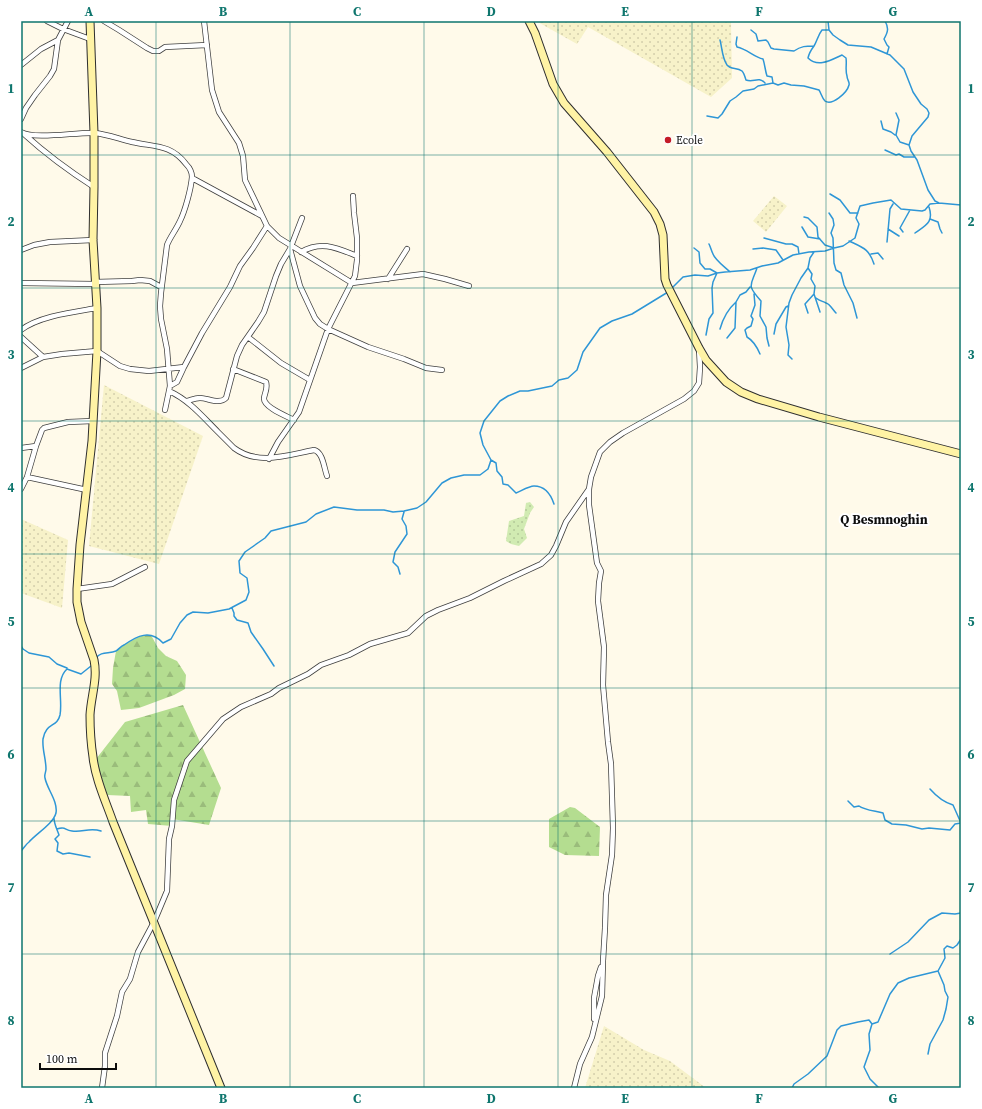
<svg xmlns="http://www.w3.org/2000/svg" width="982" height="1109" font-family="'Source Serif 4',serif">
  <defs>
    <pattern id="farmland-dots" width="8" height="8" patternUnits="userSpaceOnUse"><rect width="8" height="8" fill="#f7f2c9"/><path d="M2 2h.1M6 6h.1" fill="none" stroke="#d3ceab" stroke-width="1.8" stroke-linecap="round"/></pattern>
    <pattern id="grass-dots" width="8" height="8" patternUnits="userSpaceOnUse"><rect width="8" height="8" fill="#d1ebb2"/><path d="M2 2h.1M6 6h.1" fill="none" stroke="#b2c898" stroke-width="1.8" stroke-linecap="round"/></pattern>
    <pattern id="forest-firs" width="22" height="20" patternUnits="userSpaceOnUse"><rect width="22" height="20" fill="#b4dd90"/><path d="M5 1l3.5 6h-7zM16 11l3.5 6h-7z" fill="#9abc7b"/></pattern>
  </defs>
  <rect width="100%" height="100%" fill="#fffaea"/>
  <path fill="url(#farmland-dots)" d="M536 21H731L732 78 711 97 588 27 577 44Z
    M774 196 787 206 766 232 753 221Z
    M104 385 203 436 159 564 89 546Z
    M21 519 68 540 62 608 21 593Z
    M604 1026 644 1050 670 1061 706 1088H585Z"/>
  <path fill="url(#grass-dots)" d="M530 502 534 507 530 513 524 529 527 538 519 546 511 544 506 541 509 521 524 516 526 503Z"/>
  <path fill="url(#forest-firs)" d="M143 635H151L158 648 166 656 177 661 186 675 185 689 174 695 139 708 121 710 117 691 112 684 113 668 116 651 123 645Z
    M183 705 221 788 209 825 172 819V826L148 824 146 810 131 812 130 796 107 795 96 759 125 722Z
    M570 807 575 808 600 827 599 856 565 855 549 847V819Z"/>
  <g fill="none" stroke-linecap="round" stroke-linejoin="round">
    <path stroke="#2e96d6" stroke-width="1.5" d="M828 21 829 30 833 35 840 40 848 45 871 47 890 55 904 69 913 92 921 104 927 109 929 113 928 117 912 136 909 145 911 151 917 160 928 190 935 201 939 203 961 205
      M885 21C889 28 888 32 884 39L887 45 889 47 887 54
      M751 30 756 34 758 41 766 40 768 42 771 48 774 49 794 51C801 46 806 46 814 46
      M737 37 736 44 737 47C747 49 754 57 763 59 765 65 765 70 767 76L772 77 773 83
      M720 40C722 47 722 58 727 65 731 70 737 67 742 71 744 73 745 77 746 80 754 83 758 76 765 83
      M896 113 899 120 896 135 900 142 909 145
      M707 116 718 118 722 114 730 101 736 97 743 91 754 89 758 86 773 83 778 85 784 83 791 85 804 86 819 90C821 93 822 98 825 101 832 106 847 93 849 85 850 82 847 80 847 76 845 70 847 64 846 58L842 55C831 60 818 68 808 58 809 53 811 50 814 46 817 41 818 35 822 30H829
      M881 121 883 129 891 132 895 135
      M885 150 896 155 899 154 904 157H915
      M830 194 840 200 850 213H858
      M829 213 833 219 834 225 831 233 833 238 834 263 836 270 841 273 844 285 853 303 857 318
      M804 217 808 218 817 227 818 237 825 245 834 248
      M930 219 938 222 940 229 942 233
      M802 227 808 237 820 239
      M888 229 899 236
      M903 232 900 228 910 210
      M915 233C926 225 934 222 929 207
      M764 238 786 244H792L798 247 799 254
      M849 241C864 248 869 249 874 264
      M887 242 890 209 893 204
      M709 244C711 248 711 250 713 254 715 260 725 267 730 272
      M694 248 699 252 700 263 705 269H710L717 273 713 282 712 288 713 313 709 319 706 335
      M753 249 763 248 776 250 783 260
      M871 254 878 253 883 259
      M757 268C751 286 746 284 761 301L760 316 766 327 767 338 769 346
      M808 268 812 274 811 279 815 286 814 294 820 312
      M672 288 683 277 695 275 708 276 717 273 725 272 750 270 762 266 778 263 793 255 809 252 825 251 834 248 843 246 855 238 859 224 856 218 860 206 873 203 891 200 901 209 922 211 925 210 930 204 939 203
      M754 294 755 305 751 316 753 319 751 326 747 328 745 330 747 337C754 341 757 347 760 354
      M816 298C820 301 822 301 826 303 830 304 833 310 836 313
      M808 313 805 304 814 294
      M720 329C723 318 727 310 736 302
      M774 334 776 324 786 307 788 306
      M727 338 735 328 736 302 740 295 746 292 750 287
      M792 359 788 355 789 345 786 327 789 303 792 295 801 278 808 268 810 258 814 252
      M491 460 496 463 497 471 502 477 503 484 508 485 516 493C521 491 529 486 534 486 545 486 551 495 554 504
      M400 574 398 567 393 562 395 552 407 534 406 526 402 519 404 512
      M232 608 234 613V616L237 620 248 623 251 632 263 649 274 666
      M21 646 23 649 29 653 49 657 57 664 67 668
      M96 658C101 651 109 654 116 651 119 649 121 646 124 645 137 636 150 629 163 643L171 639 180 623 187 615 193 612 208 613 229 609 246 600 249 592 247 578 240 573 239 561 245 552 265 538 271 531 306 522 316 514 334 507 357 510H384L393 512 404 511 417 508 426 502 442 483 451 478 464 475H480L488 469 491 460 483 445 480 433 484 421 500 401 508 396 520 391H528L552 386 559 380 568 378 577 370 583 352 600 328 612 321 632 314 668 292
      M930 789C937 797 943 802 953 805L961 823
      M848 801 854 807 859 806C864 810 876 811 883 813L885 820 892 824 906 825 922 829 929 828 950 830 955 824 961 823
      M54 818C54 824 57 829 59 835L55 839 58 843 57 851 63 854 69 853 90 857
      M57 829C66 826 64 830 72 831 82 833 89 827 101 831
      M21 851C24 848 26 844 29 842 37 833 53 824 56 813 58 801 47 789 45 778 44 775 46 772 46 769 46 759 42 749 43 739 46 722 57 728 60 715 63 700 55 680 67 669L81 674 91 666
      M890 954 908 942 929 920 942 913 955 914 961 913
      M872 1024 869 1034 870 1050 864 1067 870 1079 879 1088
      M928 1054 930 1044 943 1020 946 1009 948 997 945 991 944 985 938 971
      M792 1088 794 1084 808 1074 827 1056 837 1030 841 1026 858 1022 869 1020 872 1024 878 1022 890 994 898 983 909 978 938 971 945 958 944 949 947 946 953 948 957 945 961 939"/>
    <defs>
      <path id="street" d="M47 21 63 29 90 39
        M104 21 119 30 147 48 153 51H159L165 47 207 45
        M204 21 212 90 219 112 239 143 243 156 245 180 267 226 279 238 292 246 352 283 423 274 445 279 469 286
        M21 65 41 49 58 40 68 21
        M21 119 26 108 35 95 50 76 54 69 58 40
        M21 132C35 140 76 132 94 133 107 134 119 139 132 142 154 147 171 144 186 164 190 168 192 171 192 177 191 189 185 211 180 221 176 230 170 237 167 245L161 293 160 306 161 319 167 349 170 386 165 410
        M24 134C46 154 69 171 94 187
        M192 178 262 216
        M302 218 290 249 300 286 315 318 320 324 328 329 368 347 404 359 426 368 442 370
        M21 250 34 245 50 242 93 240
        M301 252C322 240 337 248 357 256
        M388 279 407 249
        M95 282 132 281 140 280 150 281 161 287
        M21 283 95 284
        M21 330C39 316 74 312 97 308
        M21 337 43 357
        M248 337 281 363 310 380
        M21 368 43 357 62 354 97 351 120 366 130 369 149 371 184 367
        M233 369 266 382C268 388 265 392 264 398 263 407 286 416 294 420
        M170 386 177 382 184 367 202 333 230 287 240 266 253 248 267 226
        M169 391C189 400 203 417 218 432 223 437 229 443 234 448 258 466 288 455 314 450 323 452 324 468 327 476
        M187 401C191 400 195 398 200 398 208 398 219 405 226 398L237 356 242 345 258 322 264 312 276 276 281 264 290 249
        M21 448 36 446 42 430 44 428 68 422 93 421
        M269 459 278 442 299 412 328 329 355 276 357 260V238L354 213 353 196
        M27 477 87 490
        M21 489 27 477 36 446
        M77 589 112 584 145 567
        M594 1019V998L598 976 601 967
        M102 1088 105 1066V1053L117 1016 122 992 130 979 138 952 154 922 167 891 169 839 172 826 174 800 187 761 223 719 241 707 271 694 279 688 308 674 321 665 349 655 370 644 408 633 426 616 438 610 470 598 504 581 541 564 551 555 556 546 566 522 589 489
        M574 1088 580 1064 592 1037 602 996 603 961 605 928 606 895 612 855 613 828 611 764 608 742 603 685 604 647 598 601 599 583 601 571 597 563 589 505V489L591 477 600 452 610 442 623 433 684 399 694 391 699 383 700 367 699 349"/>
      <path id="secondary" d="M90 21 94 133V187L93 240 97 308V351L92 441 80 545 77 589V602L81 622 94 660C98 679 91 696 90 715 90 729 91 744 93 757 95 778 106 802 113 822L221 1088
        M529 21 535 33 553 84 564 103 607 152 654 212 660 224 663 235 665 279 667 285 699 348 706 360 726 382 741 392 758 399 819 417 961 454"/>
    </defs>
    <use href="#street" stroke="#3f3f3f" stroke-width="6"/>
    <use href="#secondary" stroke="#2e2e2e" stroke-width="9"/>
    <use href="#street" stroke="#fff" stroke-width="4.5"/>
    <use href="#secondary" stroke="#fff3a5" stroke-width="7"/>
  </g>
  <path fill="none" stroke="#0f766e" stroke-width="1" stroke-opacity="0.55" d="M156 21V1088M290 21V1088M424 21V1088M558 21V1088M692 21V1088M826 21V1088M21 155H961M21 288H961M21 421H961M21 554H961M21 688H961M21 821H961M21 954H961"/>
  <circle fill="#c41b27" stroke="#fff" stroke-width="1.5" cx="668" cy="140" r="4"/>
  <g text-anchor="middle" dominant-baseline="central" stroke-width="4" stroke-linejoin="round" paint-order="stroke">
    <g font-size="11" fill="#0c0c0c" stroke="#fff" text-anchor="start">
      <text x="676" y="140">Ecole</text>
    </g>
    <g font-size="13" font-weight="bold" fill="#0c0c0c" stroke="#fff">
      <text x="884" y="519">Q Besmnoghin</text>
    </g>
  </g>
  <rect width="982" height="1109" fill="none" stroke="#ffffff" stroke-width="44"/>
  <path d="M40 1063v6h76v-6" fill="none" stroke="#0c0c0c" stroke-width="2"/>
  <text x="46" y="1063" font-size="12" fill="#0c0c0c" stroke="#ffffff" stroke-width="3" paint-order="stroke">100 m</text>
  <rect x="22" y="22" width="938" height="1065" fill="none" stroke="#0f766e" stroke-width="1.5"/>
  <g font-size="13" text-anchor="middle" font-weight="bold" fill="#0f766e">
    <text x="89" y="16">A</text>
    <text x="223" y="16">B</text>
    <text x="357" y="16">C</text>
    <text x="491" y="16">D</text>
    <text x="625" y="16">E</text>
    <text x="759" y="16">F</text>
    <text x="893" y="16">G</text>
    <text x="11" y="93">1</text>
    <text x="971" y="93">1</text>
    <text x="11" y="226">2</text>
    <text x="971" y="226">2</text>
    <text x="11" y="359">3</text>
    <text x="971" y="359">3</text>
    <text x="11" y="492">4</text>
    <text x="971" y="492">4</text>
    <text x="11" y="626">5</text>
    <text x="971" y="626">5</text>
    <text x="11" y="759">6</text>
    <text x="971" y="759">6</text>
    <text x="11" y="892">7</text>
    <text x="971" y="892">7</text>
    <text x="11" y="1025">8</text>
    <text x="971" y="1025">8</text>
    <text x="89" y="1103">A</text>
    <text x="223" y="1103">B</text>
    <text x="357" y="1103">C</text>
    <text x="491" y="1103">D</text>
    <text x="625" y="1103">E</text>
    <text x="759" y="1103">F</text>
    <text x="893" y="1103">G</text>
  </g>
</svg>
